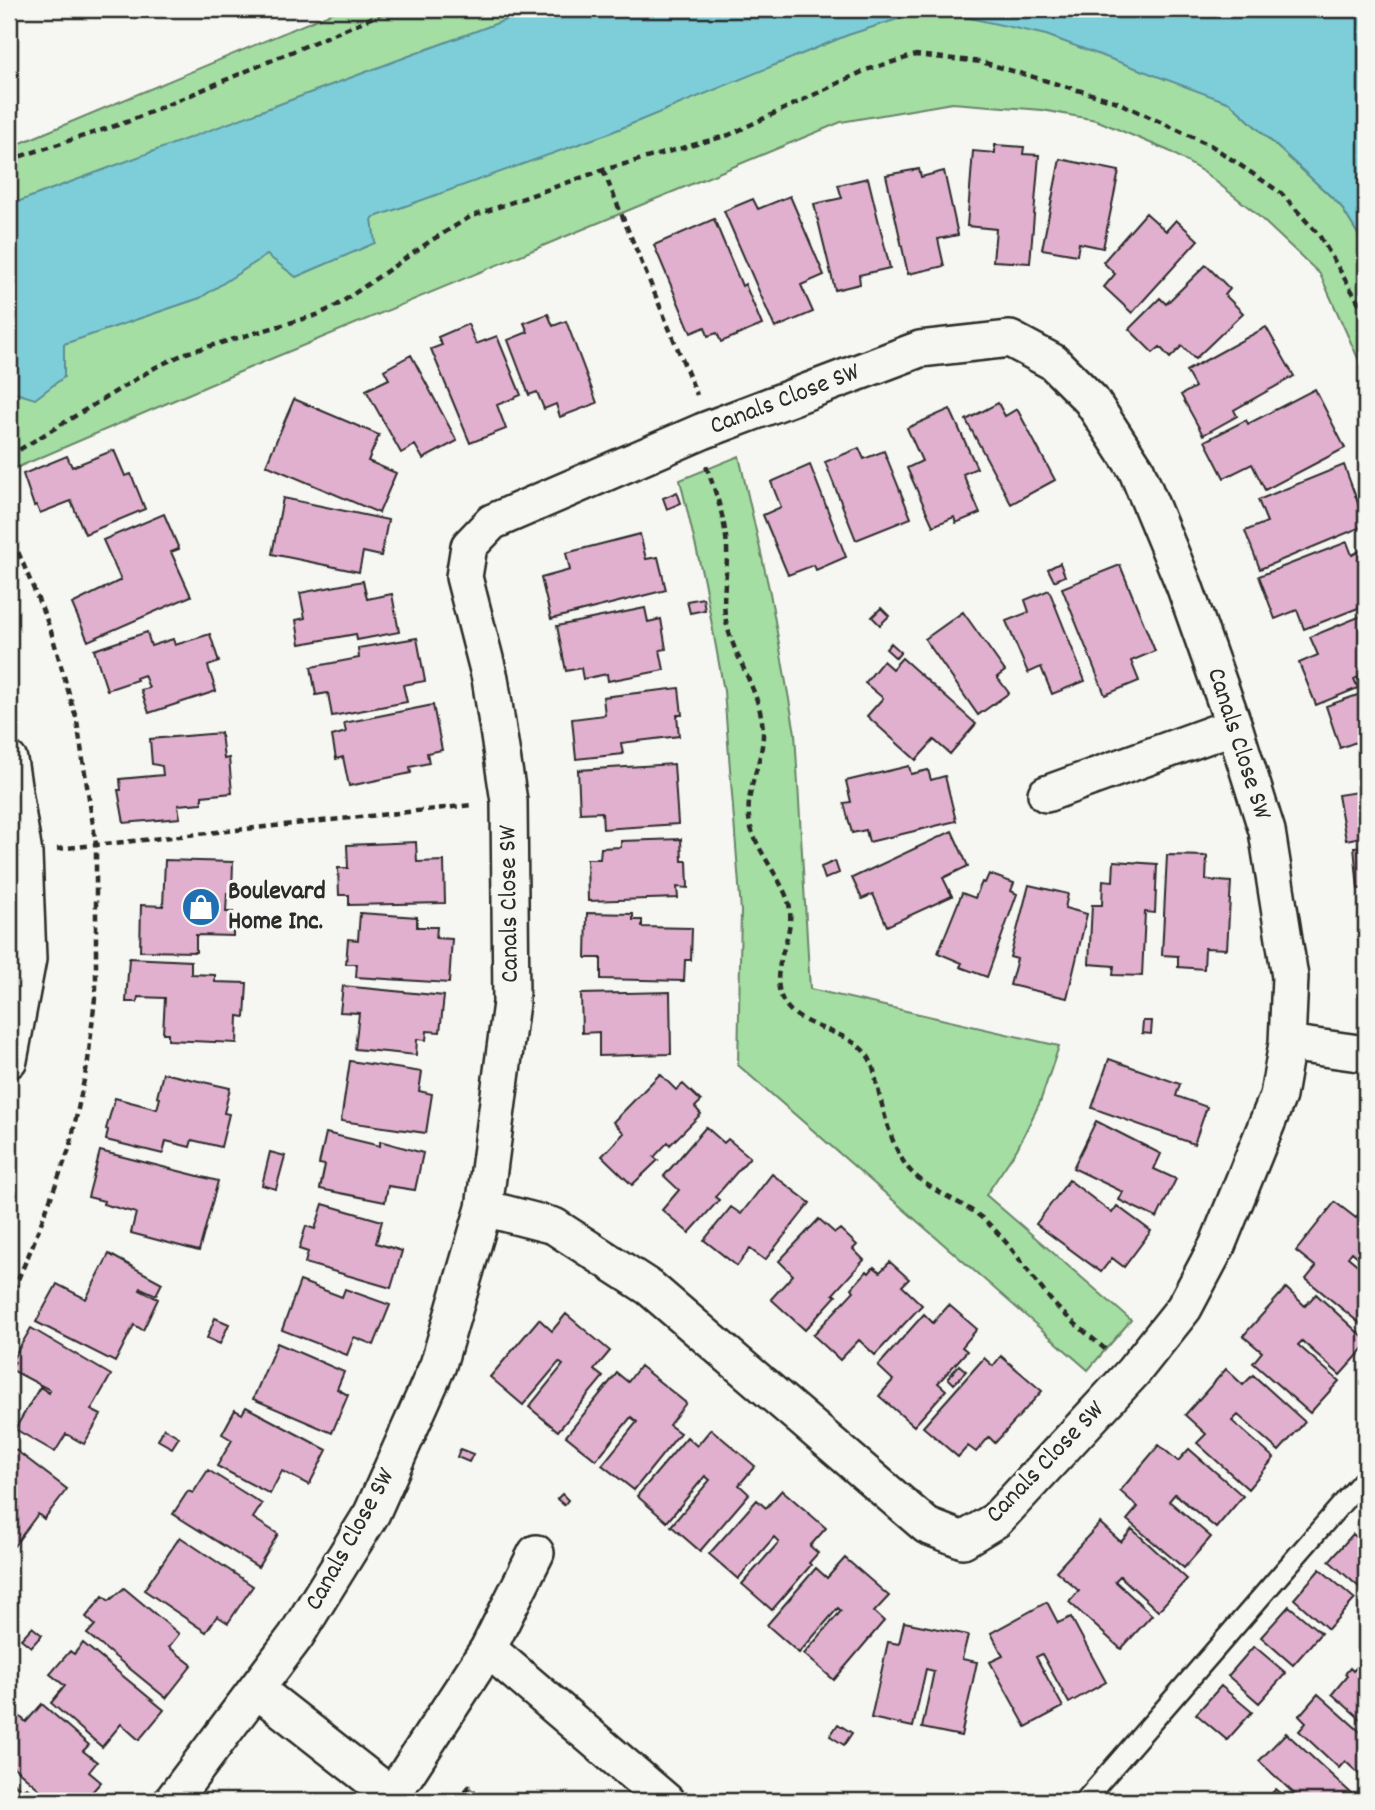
<svg xmlns="http://www.w3.org/2000/svg" width="1375" height="1810" font-family="Dekko,sans-serif">
  <rect width="100%" height="100%" fill="#f6f6f2"/>
  <filter id="ink" filterUnits="userSpaceOnUse"><feTurbulence type="fractalNoise" baseFrequency=".0143" numOctaves="2"/><feDisplacementMap in="SourceGraphic" scale="14" xChannelSelector="R" yChannelSelector="G"/><feConvolveMatrix kernelMatrix="1 2 1 2 8 2 1 2 1" color-interpolation-filters="sRGB"/></filter>
  <g filter="url(#ink)">
    <path fill="#a4dea3" stroke="#688467" stroke-width="2" d="M341 9H1210L1230 103 1340 205 1366 247V376L1320 274 1252 210 1205 173 1169 151 1096 120 1042 110 952 103 841 122 249 368 9 471V148Z
      M739 456 770 593 795 733 810 989 1059 1046 1040 1102 1017 1149 986 1195 1131 1320 1088 1370 738 1065 741 911 724 691 704 581 680 480Z
      M469 1787 485 1801H457Z"/>
    <path fill="#7dced8" stroke="#5c8d93" stroke-width="2" d="M535 9H1366V247L1340 205 1230 103 1046 35 929 9 848 35 607 134 372 218 375 243 296 277 267 255 200 298 64 344V377L35 399 9 391V205Z"/>
    <path fill="#e1b0ce" stroke="#2b2b2b" stroke-width="2" d="M995 145 1024 147 1023 154 1039 155 1030 263 993 261 996 229 967 226 973 151 995 153Z
      M1060 159 1119 171 1103 248 1079 243 1077 255 1042 249Z
      M919 169 921 177 944 171 958 235 938 239 944 266 908 274 886 175Z
      M868 178 890 268 859 275 860 284 835 290 814 204 842 198 838 185Z
      M790 196 824 275 801 285 813 312 775 328 724 211 753 199 758 209Z
      M1146 213 1166 231 1176 220 1198 240 1132 313 1104 287 1115 274 1103 262Z
      M714 219 742 286 745 284 762 325 721 342 717 333 708 336 705 327 691 333 654 245Z
      M1206 265 1230 289 1225 295 1243 313 1195 359 1182 346 1170 358 1160 347 1153 353 1129 329 1160 298 1166 304Z
      M548 314 553 326 566 321 597 403 560 417 556 404 544 409 537 392 529 395 508 340 528 332 524 323Z
      M468 324 476 344 497 336 521 395 497 405 506 429 470 443 431 349 442 345 438 337Z
      M1266 327 1294 376 1234 410 1237 416 1203 435 1181 395 1195 387 1186 371Z
      M411 355 457 441 423 459 415 445 401 453 366 390 389 379 384 370Z
      M1315 389 1345 448 1265 490 1252 464 1224 478 1205 441 1246 420 1248 424Z
      M294 399 379 435 368 461 396 473 379 513 266 465Z
      M998 403 1005 416 1017 409 1055 480 1011 504 966 420Z
      M950 409 977 468 963 474 980 513 956 523 954 517 933 526 907 468 922 461 907 428Z
      M859 448 864 459 884 451 911 518 856 540 825 462Z
      M114 450 125 476 131 474 145 509 85 534 71 501 40 513 36 505 34 506 23 474 67 456 72 467Z
      M810 465 846 557 816 570 814 565 788 575 763 515 781 507 771 482Z
      M1344 465 1366 525 1260 569 1245 531 1267 522 1258 500Z
      M677 492 681 503 667 509 663 498Z
      M283 498 388 520 381 556 363 552 359 572 272 554Z
      M164 514 179 549 171 552 191 596 88 641 72 604 121 580 103 540Z
      M640 534 646 559 658 557 666 590 551 619 541 578 570 570 566 553Z
      M1347 542 1352 555 1364 549 1366 555V605L1304 629 1297 610 1275 619 1259 576Z
      M1060 563 1065 576 1054 581 1048 569Z
      M1120 565 1155 651 1131 661 1139 681 1105 695 1062 588Z
      M363 581 367 599 392 594 399 632 357 640 356 634 300 644 296 620 305 618 300 593Z
      M1049 590 1085 681 1052 694 1041 667 1028 673 1006 621 1029 612 1025 600Z
      M703 598 705 610 690 613 687 601Z
      M645 608 648 622 661 619 666 649 660 650 664 670 608 681 607 674 583 679 581 668 566 671 557 626Z
      M881 608 889 616 880 625 872 617Z
      M963 612 1005 671 997 677 1009 693 978 715 925 639Z
      M1366 614V674L1354 679 1358 688 1316 705 1299 663 1318 655 1310 637Z
      M147 632 151 646 173 639 175 645 210 634 219 662 208 666 216 691 149 713 141 690 149 688 144 675 136 678 137 680 107 690 94 650Z
      M417 638 425 681 403 685 407 702 332 716 328 693 316 695 311 667 359 658 358 648Z
      M891 643 901 652 896 658 886 649Z
      M902 658 976 724 950 754 934 740 916 760 867 716 883 698 865 683 883 661 892 669Z
      M679 688 682 715H677L679 736 621 743 623 754 576 759 572 719 605 715 603 697Z
      M1366 692V759L1363 760 1356 742 1340 748 1326 706Z
      M433 705 442 750 427 753 429 763 410 767 411 773 349 786 343 757 336 759 332 736 346 732 344 723Z
      M221 733 224 759 229 758 232 793 202 796V803L178 805 180 818 124 823 118 790H121L120 779 163 775 162 766 152 764 150 739Z
      M674 764 678 824 603 829 602 812 580 813 578 770Z
      M909 766 911 774 928 770 931 780 945 776 956 821 869 842 866 830 852 833 844 803 851 802 846 781Z
      M1366 773V836L1346 840 1338 795 1364 791 1361 774Z
      M952 831 968 866 943 878 952 896 887 926 873 894 862 899 852 878Z
      M681 839 682 861H687L688 888 677 887 678 898 588 901 587 859H600L601 848 621 847V841Z
      M416 842 417 862 444 861 445 903 349 905V895H339L338 868H348L347 845Z
      M1366 846V888L1358 889 1354 847Z
      M1167 855 1207 856 1206 880 1231 882 1227 949 1205 948 1204 969 1178 967V956L1162 955Z
      M165 860 233 862 232 894 227 893 226 912H233V936L196 935V952L140 951 141 905 163 906Z
      M835 861 839 873 825 879 821 867Z
      M1114 861 1157 864 1155 913 1145 912 1142 976 1113 975 1114 966 1089 964 1092 905H1102L1103 880 1113 881Z
      M989 874 1014 883 1011 891 1017 894 987 977 960 967 962 963 938 953 962 893 975 898 982 882 985 883Z
      M1029 885 1068 894 1065 908 1087 914 1067 998 1010 985 1017 959 1010 957Z
      M360 913 417 917V927H437L436 938 452 939 449 983 356 977 357 964H346L348 939 358 940Z
      M587 913 633 914V920H642V927L692 928 691 960H685L684 981 601 979V958H586Z
      M129 958 191 961V974L215 975V982L247 983 245 1017 238 1016 237 1043 168 1040V1033H163L165 998 138 997 137 1002H126Z
      M343 986 444 996 440 1032 427 1031 426 1040 417 1039 416 1055 355 1049 359 1013 340 1012Z
      M670 992 671 1054 599 1056V1032L582 1033 581 994Z
      M1143 1021H1152L1151 1034 1142 1033Z
      M1109 1059 1180 1084 1176 1096 1207 1107 1194 1144 1092 1108Z
      M350 1061 422 1072 419 1091 432 1094 426 1133 341 1121Z
      M163 1073 230 1088 224 1113 229 1114 221 1147 192 1140 190 1147 166 1141 163 1154 106 1140 108 1130 106 1129 115 1098 157 1109 160 1098 157 1097Z
      M660 1074 676 1090 683 1084 701 1101 695 1107 701 1114 670 1145 668 1142 654 1157 658 1160 632 1185 602 1156 624 1133 613 1122Z
      M1096 1121 1161 1154 1154 1169 1176 1179 1157 1218 1119 1200 1123 1192 1073 1168Z
      M706 1127 724 1143 728 1139 750 1157 715 1197 719 1200 689 1233 662 1210 679 1190 664 1176Z
      M326 1133 380 1146V1141L423 1153 415 1190 388 1186 385 1202 320 1189 325 1165 319 1164Z
      M100 1151 218 1181 199 1251 131 1233 136 1213 103 1204 104 1201 88 1197Z
      M270 1152 285 1156 276 1189 262 1185Z
      M772 1174 810 1203 765 1260 750 1249 737 1266 704 1240 731 1207 741 1214Z
      M1069 1180 1112 1213 1117 1206 1151 1231 1124 1267 1112 1258 1101 1272 1036 1224Z
      M1335 1202 1356 1218 1364 1207 1366 1209V1264L1352 1252 1348 1257 1366 1272V1322L1363 1326 1306 1279 1316 1267 1296 1251Z
      M323 1204 382 1221 376 1243 402 1251 391 1288 305 1263 308 1252 299 1249 306 1226 315 1229Z
      M819 1219 835 1233 840 1229 857 1245 853 1249 864 1260 833 1294 836 1296 805 1330 771 1299 793 1275 779 1261Z
      M109 1254 162 1283 156 1295 141 1288 140 1290 158 1299 143 1330 134 1325 115 1362 36 1322 57 1284 86 1299Z
      M890 1262 909 1279 902 1286 922 1305 875 1355 859 1340 840 1360 813 1335 854 1291 852 1288 867 1271 869 1273 874 1267 880 1272Z
      M300 1281 342 1297 345 1289 390 1305 374 1345 354 1337 347 1355 282 1330Z
      M1286 1288 1305 1306 1316 1294 1366 1340V1346L1340 1375 1302 1341 1298 1345 1339 1381 1310 1413 1253 1363 1262 1352 1243 1336Z
      M949 1305 977 1329 962 1347 967 1351 938 1383 946 1390 914 1426 879 1396 893 1380 878 1366 924 1314 933 1323Z
      M566 1314 610 1351 594 1370 603 1377 558 1431 529 1407 563 1365 559 1362 523 1405 490 1377 539 1319 552 1331Z
      M215 1318 229 1324 220 1344 207 1338Z
      M31 1328 111 1375 91 1410 101 1415 84 1444 66 1434 55 1452 15 1429 40 1387 49 1393 50 1390 10 1369 15 1362 12 1360Z
      M277 1343 344 1372 337 1389 348 1395 332 1433 253 1399Z
      M1001 1356 1042 1391 995 1443 989 1437 976 1452 968 1446 958 1457 923 1427 984 1358 993 1366Z
      M959 1365 966 1371 954 1384 948 1378Z
      M640 1366 686 1403 669 1425 680 1433 634 1490 602 1465 637 1422 631 1417 596 1460 566 1436 617 1373 628 1382Z
      M1226 1369 1243 1385 1253 1375 1305 1422 1279 1451 1238 1415 1232 1421 1274 1458 1248 1489 1197 1443 1206 1434 1185 1415Z
      M246 1407 327 1450 309 1485 282 1471 270 1494 217 1466 232 1440 222 1434 235 1410 242 1414Z
      M164 1428 179 1437 172 1448 158 1440Z
      M711 1429 755 1466 739 1485 749 1494 700 1551 671 1526 710 1480 705 1476 667 1522 637 1496 687 1437 697 1446Z
      M1159 1445 1178 1461 1189 1449 1243 1496 1216 1528 1175 1494 1169 1501 1211 1537 1184 1568 1127 1520 1138 1507 1120 1491Z
      M13 1448 67 1489 44 1519 38 1514 14 1546 9 1543V1453Z
      M460 1449 473 1454 469 1462 457 1457Z
      M208 1470 262 1504 253 1518 278 1534 258 1567 173 1514 188 1491 193 1493Z
      M782 1490 826 1528 810 1546 818 1553 809 1563 811 1565 772 1610 742 1584 779 1542 774 1537 738 1579 709 1554 757 1500 766 1508Z
      M562 1494 568 1500 564 1505 557 1499Z
      M1366 1518V1537L1357 1528Z
      M1100 1523 1121 1542 1132 1529 1187 1579 1158 1611 1120 1576 1115 1581 1152 1615 1121 1649 1069 1602 1079 1591 1056 1571Z
      M1353 1534 1366 1546V1578L1359 1587 1329 1561Z
      M180 1537 253 1586 228 1623 217 1616 206 1632 144 1590Z
      M845 1558 889 1596 874 1612 884 1621 834 1680 804 1654 841 1611 838 1608 799 1653 767 1625 816 1568 827 1578Z
      M1320 1569 1355 1599 1328 1629 1294 1599Z
      M124 1588 179 1634 169 1647 192 1665 166 1698 87 1634 95 1625 86 1617 103 1596 109 1601Z
      M1047 1602 1058 1623 1071 1617 1106 1682 1069 1703 1042 1654 1036 1657 1063 1707 1026 1727 990 1662 1003 1656 991 1633Z
      M1289 1606 1321 1633 1293 1665 1261 1637Z
      M904 1622 968 1635 962 1659 977 1662 961 1736 922 1728 934 1671 926 1669 913 1727 871 1718 888 1642 899 1644Z
      M32 1627 42 1635 31 1647 21 1639Z
      M83 1643 164 1710 139 1740 121 1724 102 1747 51 1703 65 1686 50 1674 70 1651 74 1654Z
      M1254 1646 1286 1673 1259 1703 1228 1676Z
      M1361 1663 1366 1667V1724L1332 1694 1347 1676 1345 1674 1350 1668 1353 1671Z
      M1221 1686 1252 1712 1227 1740 1196 1714Z
      M1318 1694 1366 1737V1768L1360 1775 1345 1761 1339 1768 1299 1731 1306 1723 1299 1716Z
      M42 1704 89 1745 83 1751 97 1762 89 1772 101 1782 84 1801H53L9 1763V1725L18 1715 26 1722Z
      M838 1724 852 1733 844 1745 830 1736Z
      M1286 1733 1352 1794 1345 1801H1302L1259 1761Z
      M9 1779 22 1790 26 1787 42 1801H9Z
      M1276 1789 1290 1801H1264Z"/>
    <g fill="none" stroke-linecap="round" stroke-linejoin="round">
      <defs>
        <path id="lane" d="M1084 1801 1366 1476"/>
        <path id="street" d="M9 760 24 854 28 959 9 1060
          M1046 794 1234 726
          M1287 1043 1366 1054
          M488 1649 666 1801
          M257 1690 391 1795
          M172 1801 296 1636 372 1513 438 1365 484 1208 511 1003 509 801 490 678 464 577 469 546 492 522 703 431 920 349 1010 339 1053 362 1091 400 1136 469 1184 585 1234 726 1267 831 1290 977 1287 1043 1278 1096 1217 1246 1184 1308 1133 1372 996 1520 963 1540 927 1526 650 1288 554 1226 484 1208
          M386 1801 405 1776 488 1649 536 1553"/>
      </defs>
      <use href="#lane" stroke="#2b2b2b" stroke-width="23"/>
      <use href="#street" stroke="#2b2b2b" stroke-width="40"/>
      <path stroke="#2b2b2b" stroke-width="4.5" stroke-dasharray="7 5" stroke-linecap="butt" d="M9 160 127 122 392 9
        M603 170 697 395
        M9 456 156 367 186 353 317 315 336 306 432 240 470 217 603 170 729 135 866 70 916 55 982 62 1115 101 1212 146 1281 193 1319 235 1366 315
        M706 466C716 492 725 519 727 547 728 572 721 596 726 621 734 659 761 691 763 731 764 763 743 791 750 824 756 852 788 886 790 910 793 938 772 964 780 993 791 1031 845 1025 867 1055 873 1062 875 1075 877 1085 884 1112 889 1140 905 1164 922 1189 959 1199 982 1218 1012 1243 1031 1279 1057 1307 1072 1322 1089 1335 1105 1349
        M9 530 50 628 77 721 96 844V989L88 1061 70 1147 32 1247 9 1300
        M57 849 473 805
        M457 1801 469 1787 485 1801"/>
      <use href="#lane" stroke="#f6f6f2" stroke-width="18"/>
      <use href="#street" stroke="#f6f6f2" stroke-width="35"/>
    </g>
  </g>
  <defs>
    <symbol id="shop-disc" viewBox="-11 -11 22 22"><circle r="9.5" fill="#1f6fb2" stroke="#f6f6f2"/><path d="M-5-2.5h2.3a2.7 3.5 0 0 1 5.4 0H5L5.5 6h-11ZM-1.5-2.5h3a1.5 2.3 0 0 0-3 0Z" fill="#fff"/></symbol>
  </defs>
  <g fill-rule="evenodd">
    <use href="#shop-disc" x="179" y="885" width="44" height="44"/>
  </g>
  <g text-anchor="middle" dominant-baseline="central" stroke-width="6" stroke-linejoin="round" paint-order="stroke">
    <g font-size="26" fill="#2b2b2b" stroke="#f6f6f2">
      <text transform="translate(785 400) rotate(-21)">Canals Close SW</text>
      <text transform="translate(1238 744) rotate(72)">Canals Close SW</text>
      <text transform="translate(510 904) rotate(-91)">Canals Close SW</text>
      <text transform="translate(1046 1463) rotate(-46)">Canals Close SW</text>
      <text transform="translate(351 1540) rotate(-61)">Canals Close SW</text>
    </g>
    <g font-size="26" font-weight="bold" fill="#2b2b2b" stroke="#f6f6f2" text-anchor="start">
      <text x="228" y="892">Boulevard<tspan x="228" dy="30">Home Inc.</tspan></text>
    </g>
  </g>
  <rect width="1375" height="1810" fill="none" stroke="#f6f6f2" stroke-width="35"/>
  <rect x="18" y="18" width="1340" height="1775" fill="none" stroke="#2b2b2b" stroke-width="2.5" filter="url(#ink)"/>
</svg>
